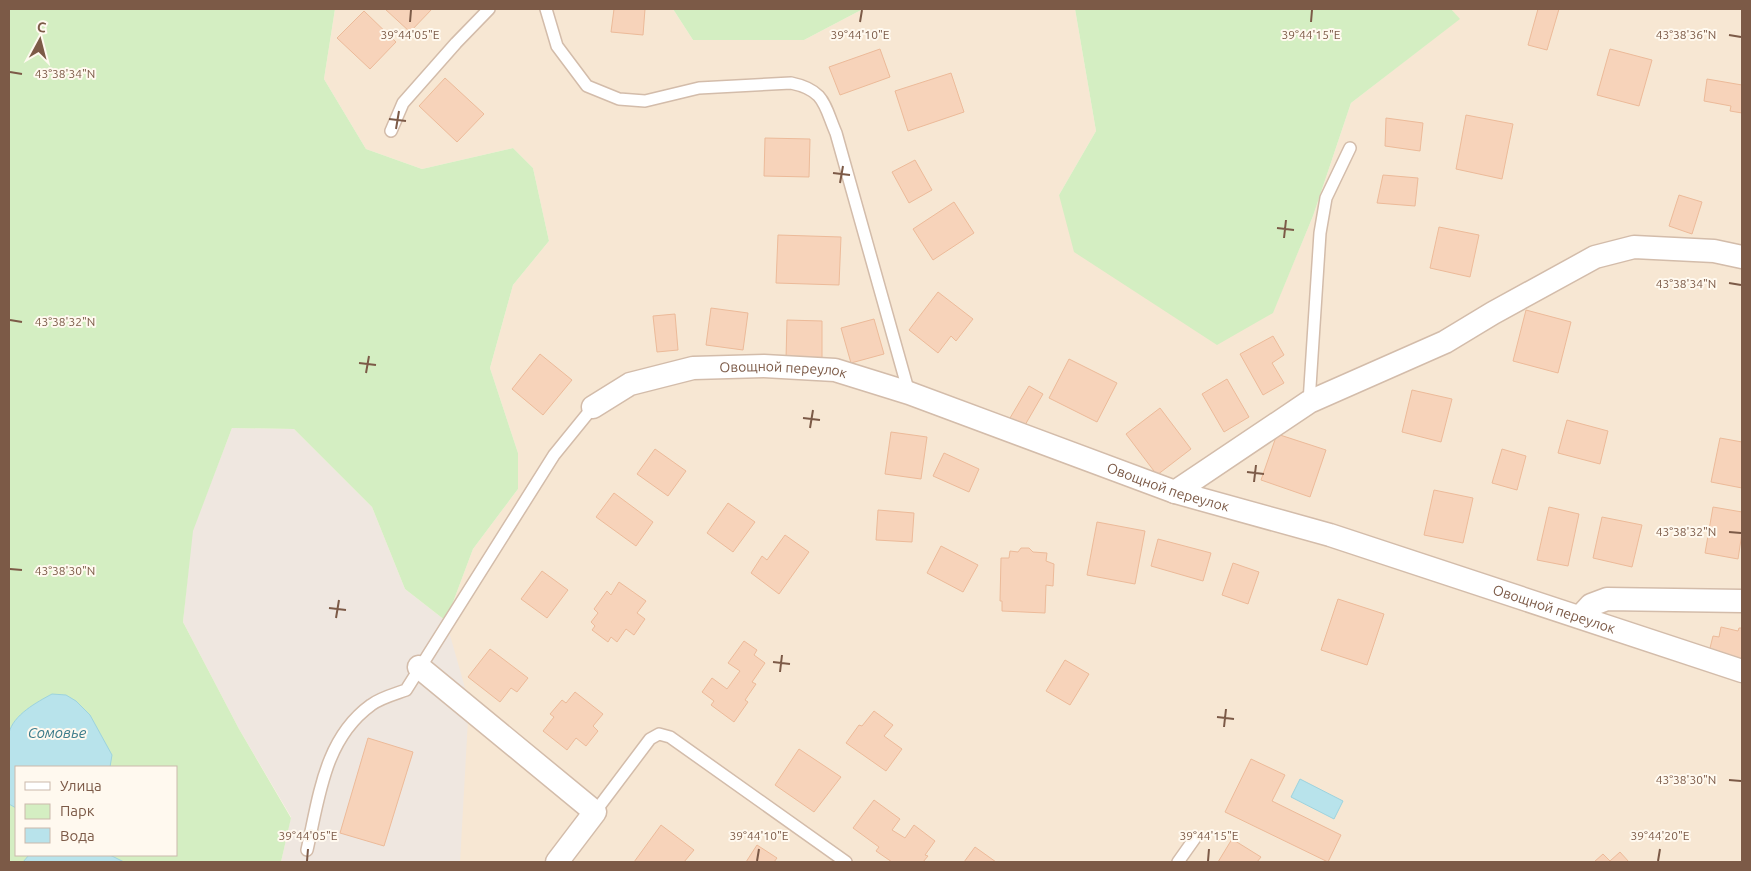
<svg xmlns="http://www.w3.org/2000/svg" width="1751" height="871" font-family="Ubuntu,sans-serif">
  <rect width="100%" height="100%" fill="#fff5e6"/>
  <path fill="#f7e7d3" d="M335 9H673L693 40H804L863 9H1075L1096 131 1059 195 1273 312 1313 216 1351 103 1459 19 1451 9H1742V862H460V832L446 621 473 549 518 489V453L490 368 513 285 549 241 533 168 513 148 422 169 366 149 324 79Z"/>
  <path fill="#efe7e0" d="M232 428 294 429 372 507 405 589 446 621 469 702 460 862H281L291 817 239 729 183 622 192 532Z"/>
  <path fill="#d4eec2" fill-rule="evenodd" d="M9 9H335L324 79 366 149 422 169 513 148 533 168 549 241 513 285 490 368 518 453V489L473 549 446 621 405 589 372 507 294 429 232 428 193 531 183 622 239 729 291 818 281 862H9ZM16 767H176V855H16Z
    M673 9H863L804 40H693Z
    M1075 9H1451L1460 19 1351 103 1313 216 1273 313 1217 345 1074 252 1059 195 1096 131Z"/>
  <path fill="#b8e3eb" stroke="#9dd3de" d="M52 694 66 695 76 701 90 715 112 755 110 767H16V808L9 804C9 787 5 748 9 733 13 715 37 702 52 694Z
    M1300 779 1343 801 1334 819 1291 797Z
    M29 855H110L124 862H23Z"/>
  <path fill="#f7d3ba" stroke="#ecba99" d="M385 9H432L410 32Z
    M614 9H645L643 35 611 32Z
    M1538 9H1559L1547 50 1528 45Z
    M364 11 396 42 370 69 337 38Z
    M880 49 890 77 840 95 829 67Z
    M1610 49 1652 60 1639 106 1597 95Z
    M951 73 964 112 908 131 895 91Z
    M445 78 484 114 457 142 419 106Z
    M1707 79 1742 85V113L1730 111 1731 106 1704 101Z
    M1466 115 1513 124 1502 179 1456 169Z
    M1386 118 1423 123 1420 151 1385 146Z
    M765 138 810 139 809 177 764 176Z
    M915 160 932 190 909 203 892 172Z
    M1383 175 1418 178 1415 206 1377 203Z
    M1679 195 1702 202 1692 234 1669 226Z
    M954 202 974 233 933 260 913 229Z
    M1439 227 1479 235 1470 277 1430 268Z
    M778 235 841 237 839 285 776 283Z
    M938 292 973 319 956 341 951 336 938 353 909 330Z
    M711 308 748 313 743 350 706 345Z
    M1526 310 1571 322 1558 373 1513 361Z
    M675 314 678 350 657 352 653 316Z
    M874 319 884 354 851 363 841 328Z
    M787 320 822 321V360L786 359Z
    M1273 336 1284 355 1272 363 1284 383 1263 395 1240 354Z
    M540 354 572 380 543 415 512 389Z
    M1069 359 1117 383 1097 422 1049 398Z
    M1227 379 1249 417 1224 432 1202 394Z
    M1029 386 1043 394 1021 432 1007 423Z
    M1412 390 1452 399 1441 442 1402 432Z
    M1160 408 1191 449 1157 475 1126 434Z
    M1567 420 1608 431 1600 464 1558 453Z
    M891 432 927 437 921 479 885 474Z
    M1277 434 1326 450 1310 497 1261 480Z
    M1720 438 1742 442V488L1711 482Z
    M655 449 686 471 668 496 637 474Z
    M1502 449 1526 456 1517 490 1492 483Z
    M944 453 979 469 969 492 933 476Z
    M1434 490 1473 498 1463 543 1424 535Z
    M614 493 653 522 636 546 596 517Z
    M728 503 755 522 733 552 707 533Z
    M1549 507 1579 514 1568 566 1537 560Z
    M1713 507 1742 512V533L1738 559 1705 553Z
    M878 510 914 513 912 542 876 540Z
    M1602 517 1642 525 1632 567 1593 558Z
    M1097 522 1145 531 1135 584 1087 575Z
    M785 535 809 552 779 594 751 573 762 556 767 560Z
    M1158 539 1211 553 1203 581 1151 566Z
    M941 546 978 565 963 592 927 573Z
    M1021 548H1029L1033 552 1047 553 1046 561 1054 564 1053 586 1046 585 1045 613 1002 611V601H1000L1001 558H1009L1010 551 1018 552Z
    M1233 563 1259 572 1248 604 1222 595Z
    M542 571 568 590 547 618 521 599Z
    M619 582 646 601 637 613 645 619 634 635 626 629 617 642 611 637 608 642 592 630 595 626 591 622 598 613 594 609 607 591 611 595Z
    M1338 599 1384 614 1367 665 1321 650Z
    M1721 627 1738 631 1739 628H1742V659L1709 652 1713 636 1719 637Z
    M744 641 757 650 754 655 765 663 752 682 756 684 745 700 748 702 734 722 711 705 714 701 702 692 712 678 727 689 740 671 728 663Z
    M490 649 528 678 517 692 511 688 500 702 468 677Z
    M1065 660 1089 674 1070 705 1046 691Z
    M575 692 603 714 593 726 598 731 586 746 576 738 567 750 543 731 554 717 550 714 562 700 566 703Z
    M874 711 893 725 884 736 902 749 886 771 846 743 859 725 862 726Z
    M368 738 413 752 384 846 340 833Z
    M799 749 841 777 814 812 775 785Z
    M1251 759 1285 775 1272 801 1341 835 1328 862 1225 812Z
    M874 800 900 819 892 830 905 838 914 825 935 841 925 855 928 856 923 862H892L876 851 879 847 853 828Z
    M661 825 694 850 684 862H634Z
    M1232 839 1261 857 1257 862H1218Z
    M757 845 777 858 774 862H746Z
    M975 847 996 862H964Z
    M1620 852 1629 862H1594L1603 854 1610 861Z"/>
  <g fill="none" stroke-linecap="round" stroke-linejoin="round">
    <defs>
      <path id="lane" d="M546 9 557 46 587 86 619 99 645 101 699 88 791 83C825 90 824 105 836 133L909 393
        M391 131 403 103 456 43 489 9
        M1309 402 1320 233 1326 198 1350 148
        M595 812 650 739 659 734 670 737 846 862
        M307 850C319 798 324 739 371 705 380 698 395 694 406 690L554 455 593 407
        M1178 862 1195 838"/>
      <g id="street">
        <path id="s1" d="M593 407 630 384 693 368 764 366 835 370 909 393 1175 492 1330 535 1742 671"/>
        <path d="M1175 492 1309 402 1445 342 1493 313 1595 257 1634 247 1714 251 1742 257"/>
        <path d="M1580 617 1591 605 1607 599 1742 601"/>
        <path d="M419 667 595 812 557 862"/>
      </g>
    </defs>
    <use href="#lane" stroke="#d3bcaa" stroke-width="14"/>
    <use href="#street" stroke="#d3bcaa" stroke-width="25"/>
    <use href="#lane" stroke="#fff" stroke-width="11"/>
    <use href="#street" stroke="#fff" stroke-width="22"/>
  </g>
  <path fill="none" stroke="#7c5a47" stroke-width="2" d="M410 22 411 10M860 22 862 10M1311 22 1312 10M1729 35 1741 37M10 72 22 74M389 119 406 121M396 129 399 111M833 173 850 175M840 183 843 166M1277 228 1294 230M1284 238 1286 220M1729 283 1741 285M10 320 22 322M359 363 376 365M366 373 369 356M803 418 820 420M810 428 813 410M1247 472 1264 474M1254 482 1256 465M1729 532 1741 533M10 569 22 570M329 608 346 610M336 618 339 600M773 662 790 664M780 672 782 655M1217 717 1234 719M1224 727 1226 709M1729 780 1741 781M307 861 308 849M757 861 759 849M1208 861 1209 849M1658 861 1660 849"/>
  <g text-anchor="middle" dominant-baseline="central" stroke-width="4" stroke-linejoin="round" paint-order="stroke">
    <g font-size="14" fill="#7c5a47" stroke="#fff9ef">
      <text stroke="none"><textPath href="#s1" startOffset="199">Овощной переулок</textPath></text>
      <text stroke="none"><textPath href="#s1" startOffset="604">Овощной переулок</textPath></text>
      <text stroke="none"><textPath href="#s1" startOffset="1009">Овощной переулок</textPath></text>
    </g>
    <g font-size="15" font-style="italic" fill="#3b7b8a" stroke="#fff9ef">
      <text x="57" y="732">Сомовье</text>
    </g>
  </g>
  <g font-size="12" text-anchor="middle" fill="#7c5a47" stroke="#fff9ef" stroke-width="4" stroke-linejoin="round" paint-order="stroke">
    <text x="410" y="39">39°44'05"E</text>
    <text x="860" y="39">39°44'10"E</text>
    <text x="1311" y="39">39°44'15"E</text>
    <text x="1686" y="39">43°38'36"N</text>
    <text x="65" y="78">43°38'34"N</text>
    <text x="1686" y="288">43°38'34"N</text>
    <text x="65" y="326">43°38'32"N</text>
    <text x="1686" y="536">43°38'32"N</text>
    <text x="65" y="575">43°38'30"N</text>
    <text x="1686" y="784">43°38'30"N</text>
    <text x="308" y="840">39°44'05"E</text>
    <text x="759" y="840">39°44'10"E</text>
    <text x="1209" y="840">39°44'15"E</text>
    <text x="1660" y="840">39°44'20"E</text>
  </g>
  <rect width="1751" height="871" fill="none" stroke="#7c5a47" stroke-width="20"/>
  <rect x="15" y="766" width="162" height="90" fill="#fff9ef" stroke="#cbb9ac"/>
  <rect x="25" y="782" width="25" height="8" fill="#ffffff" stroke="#cbb9ac"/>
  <text x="60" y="791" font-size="15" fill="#7c5a47">Улица</text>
  <rect x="25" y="804" width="25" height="15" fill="#d4eec2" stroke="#cbb9ac"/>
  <text x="60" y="816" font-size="15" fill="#7c5a47">Парк</text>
  <rect x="25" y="828" width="25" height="15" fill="#b8e3eb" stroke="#cbb9ac"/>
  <text x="60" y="841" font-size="15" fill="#7c5a47">Вода</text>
  <g transform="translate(40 40) rotate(7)" stroke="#fff9ef" stroke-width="4" paint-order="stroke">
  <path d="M0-4L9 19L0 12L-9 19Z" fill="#7c5a47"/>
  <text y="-8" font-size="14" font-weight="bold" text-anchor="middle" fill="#7c5a47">С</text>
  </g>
</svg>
